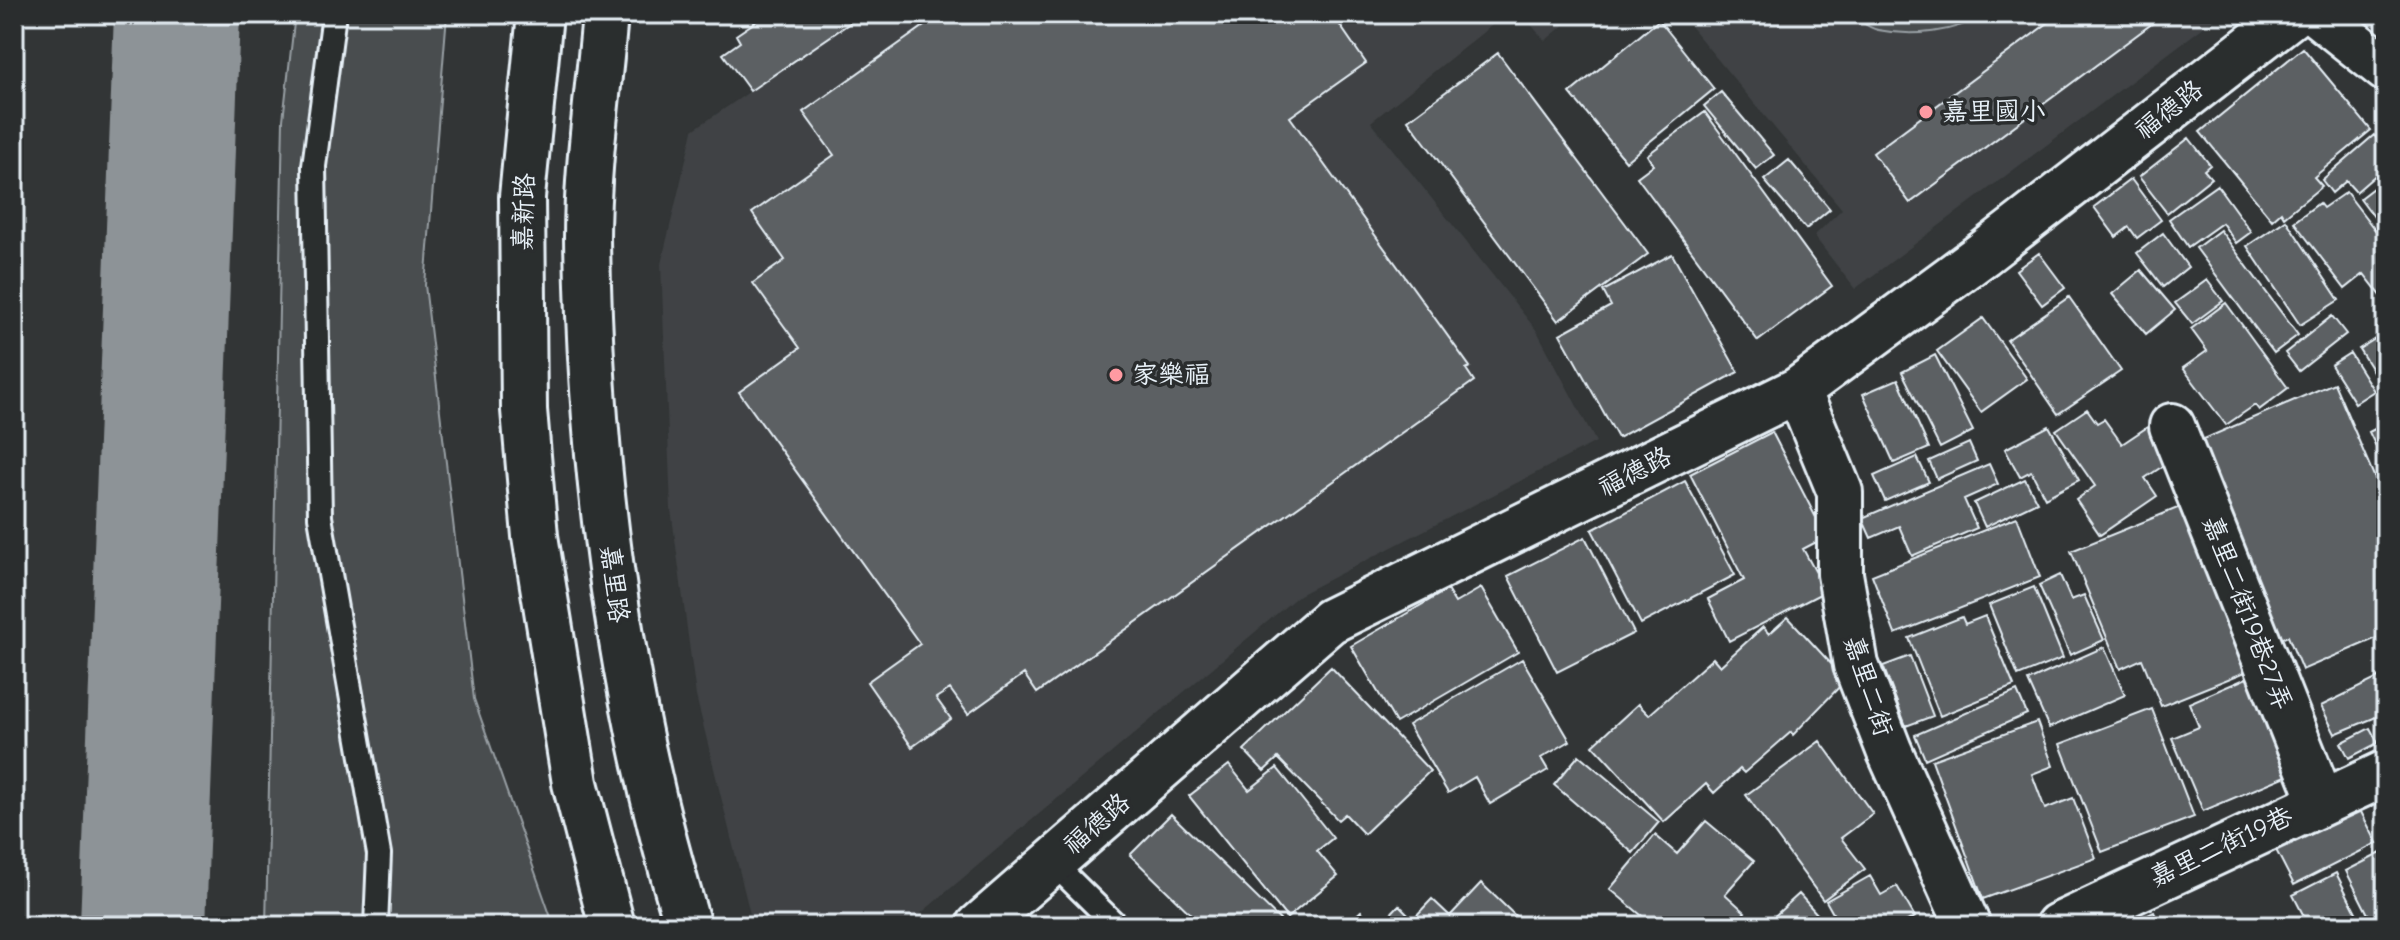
<svg xmlns="http://www.w3.org/2000/svg" width="2400" height="940" font-family="'Comic Neue','LXGW WenKai TC',sans-serif">
  <rect width="100%" height="100%" fill="#323536"/>
  <filter id="ink" filterUnits="userSpaceOnUse"><feTurbulence type="fractalNoise" baseFrequency=".0125" numOctaves="2"/><feDisplacementMap in="SourceGraphic" scale="16" xChannelSelector="R" yChannelSelector="G"/><feConvolveMatrix kernelMatrix="1 2 1 2 8 2 1 2 1" color-interpolation-filters="sRGB"/></filter>
  <g filter="url(#ink)">
    <path fill="#3f4244" d="M864 14H1506L1371 122 1537 331 1596 442 1299 595 906 926H753L696 696 671 509 661 264 693 130Z
      M1522 14H1577L1545 41Z
      M1680 14H2221L1855 289 1814 236 1842 209Z"/>
    <path fill="#494d4f" stroke="#989fa4" stroke-width="2" d="M295 14H447L425 285 474 699 554 926H266L283 120Z
      M1849 14H1985C1955 33 1912 37 1878 30 1868 28 1858 19 1849 14Z"/>
    <g fill="none" stroke-linecap="round" stroke-linejoin="round">
      <path stroke="#8d9397" stroke-width="126" d="M143 926 177 14"/>
    </g>
    <path fill="#5c6063" stroke="#e8f1f8" stroke-width="2" d="M767 14H863L750 91 723 54 740 42 736 35Z
      M941 14H1341L1335 18 1366 63 1290 117 1470 367 1466 369 1474 381 1037 693 1024 674 968 714 950 689 936 698 951 719 912 747 867 682 920 644 739 392 800 348 753 283 785 260 752 213 834 155 803 112Z
      M2060 14H2165L1910 203 1873 153Z
      M1659 20 1714 89 1626 161 1570 93Z
      M2303 48 2371 130 2314 177 2322 186 2284 217 2281 212 2272 220 2200 132Z
      M1498 53 1648 254 1558 321 1408 120Z
      M1721 92 1774 155 1756 169 1704 106Z
      M1705 112 1832 286 1758 341 1637 177 1653 165 1647 155Z
      M2374 135 2386 149V166L2356 192 2346 181 2332 193 2322 180Z
      M2189 138 2210 165 2204 170 2211 178 2167 213 2139 177Z
      M1789 160 1830 209 1806 229 1764 180Z
      M2386 178V227L2383 229 2360 198Z
      M2131 179 2161 220 2137 238 2129 227 2116 237 2094 207Z
      M2217 185 2251 232 2236 243 2222 223 2188 247 2169 219Z
      M2346 192 2382 239 2386 237V302L2364 274 2345 289 2294 222 2319 203 2323 208Z
      M2286 220 2339 300 2300 325 2247 246Z
      M2220 230 2298 335 2274 353 2196 248Z
      M2163 233 2188 267 2163 287 2137 253Z
      M2039 253 2065 288 2042 305 2016 270Z
      M1672 254 1738 372 1618 438 1560 334 1611 306 1603 291Z
      M2141 270 2175 310 2146 334 2112 294Z
      M2207 280 2223 301 2192 324 2175 303Z
      M2069 297 2121 371 2058 414 2007 340Z
      M2226 303 2288 388 2259 410 2255 405 2226 425 2183 368 2207 351 2191 329Z
      M2332 316 2346 334 2299 371 2285 353Z
      M1983 318 2027 379 1981 412 1937 351Z
      M2386 332V392L2359 349Z
      M2350 353 2374 391 2355 403 2331 365Z
      M1935 355 1973 431 1940 448 1902 372Z
      M1898 379 1929 448 1894 463 1863 394Z
      M2334 383 2386 504V634L2302 670 2288 636 2281 639 2197 442Z
      M2087 409 2097 423 2104 419 2122 444 2149 426 2172 460 2145 478 2157 496 2100 535 2076 500 2095 486 2056 430Z
      M2386 423V460L2383 461 2369 432Z
      M2049 426 2079 480 2045 498 2031 471 2020 477 2005 449Z
      M1772 432 1826 537 1803 549 1826 591 1729 641 1708 599 1744 580 1690 474Z
      M1969 443 1977 461 1937 479 1929 461Z
      M1917 457 1929 482 1885 501 1874 476Z
      M1989 464 1998 484 1964 499 1977 528 1912 556 1899 526 1871 538 1862 518Z
      M2025 479 2037 502 1985 527 1974 503Z
      M1685 481 1735 575 1641 624 1592 530Z
      M2190 503 2258 667 2161 706 2142 659 2120 669 2071 551Z
      M2017 517 2040 577 1895 634 1872 575Z
      M1585 537 1634 633 1557 672 1508 576Z
      M2060 575 2071 600 2084 595 2104 640 2070 655 2039 585Z
      M2034 587 2063 658 2018 676 1989 605Z
      M1481 588 1518 652 1396 723 1351 646 1447 590 1455 603Z
      M1985 616 2014 686 1940 716 1909 638 1962 617 1965 624Z
      M1788 617 1846 680 1793 735 1791 732 1744 773 1740 769 1714 793 1706 784 1664 822 1593 745 1638 704 1649 715 1713 658 1720 666 1763 627 1769 634Z
      M2104 647 2125 695 2049 728 2028 681Z
      M1910 656 1933 716 1906 726 1883 666Z
      M1522 659 1570 741 1541 758 1548 770 1490 804 1475 777 1448 793 1408 725Z
      M1331 667 1430 771 1364 834 1345 814 1338 820 1278 758 1264 771 1244 750Z
      M2256 674 2298 771 2203 811 2172 738 2199 727 2189 703Z
      M2382 676 2386 685V713L2335 734 2321 706Z
      M2017 691 2027 714 1925 759 1915 735Z
      M2152 709 2194 817 2102 852 2060 744Z
      M2037 722 2053 766 2032 774 2045 809 2073 798 2096 858 1983 899 1932 760Z
      M2370 728 2378 743 2349 758 2341 743Z
      M1820 741 1873 814 1841 838 1865 869 1823 900 1746 795Z
      M1579 755 1659 822 1633 853 1554 785Z
      M1229 765 1249 790 1277 768 1333 838 1317 851 1338 876 1287 918 1189 796Z
      M2358 806 2377 843 2294 885 2275 848Z
      M1171 814 1282 922 1278 926H1203L1130 855Z
      M1706 821 1754 861 1725 894 1745 912 1732 926H1654L1610 889 1655 835 1677 854Z
      M2385 851 2386 926H2374L2346 871Z
      M2336 873 2363 926H2309L2293 895Z
      M1870 876 1881 895 1897 886 1915 917 1898 926H1840L1826 901Z
      M1481 883 1526 926 1380 925 1399 905 1413 919 1432 899 1450 916Z
      M1799 894 1828 926H1773L1769 921Z
      M1361 911 1375 926H1345Z
      M2154 912 2160 926H2124Z
      M1098 915 1107 926H1084Z"/>
    <g fill="none" stroke-linecap="round" stroke-linejoin="round">
      <defs>
        <path id="lane" d="M334 14 314 166 320 517 379 854 376 926
          M1052 862 1117 926"/>
        <path id="street" d="M2317 14 2386 69
          M1798 390 1840 492V574L1856 665 1889 750 1968 926
          M2172 426 2321 800
          M979 926 1330 621 1798 390 1983 254 2293 14
          M2058 926 2386 773"/>
        <path id="primary" d="M540 14 522 197 524 410 535 536 575 783 612 926
          M605 14C599 88 587 164 587 238 590 469 621 704 688 926"/>
      </defs>
      <use href="#lane" stroke="#e8f1f8" stroke-width="28"/>
      <use href="#street" stroke="#e8f1f8" stroke-width="50"/>
      <use href="#primary" stroke="#e8f1f8" stroke-width="50"/>
      <use href="#lane" stroke="#2a2d2e" stroke-width="22"/>
      <use href="#street" stroke="#2a2d2e" stroke-width="44"/>
      <use href="#primary" stroke="#2a2d2e" stroke-width="44"/>
    </g>
  </g>
  <g fill="#ff9aa2" stroke="#2a2d2e" stroke-width="3">
    <circle cx="1926" cy="112" r="8"/>
    <circle cx="1116" cy="375" r="8"/>
  </g>
  <g text-anchor="middle" dominant-baseline="central" stroke-width="7" stroke-linejoin="round" paint-order="stroke">
    <g font-size="26" fill="#e8f1f8" stroke="#2a2d2e">
      <text transform="translate(2169 110) rotate(-38)">福德路</text>
      <text transform="translate(524 212) rotate(-88)">嘉新路</text>
      <text transform="translate(1635 472) rotate(-27)">福德路</text>
      <text transform="translate(614 584) rotate(83)">嘉里路</text>
      <text transform="translate(2247 613) rotate(69)">嘉里二街19巷27弄</text>
      <text transform="translate(1868 686) rotate(72)">嘉里二街</text>
      <text transform="translate(1097 824) rotate(-41)">福德路</text>
      <text transform="translate(2221 847) rotate(-25)">嘉里二街19巷</text>
    </g>
    <g font-size="26" fill="#e8f1f8" stroke="#2a2d2e" text-anchor="start">
      <text x="1942" y="112">嘉里國小</text>
      <text x="1132" y="375">家樂福</text>
    </g>
  </g>
  <rect width="2400" height="940" fill="none" stroke="#2a2d2e" stroke-width="48"/>
  <rect x="24" y="24" width="2352" height="892" fill="none" stroke="#e8f1f8" stroke-width="3" filter="url(#ink)"/>
</svg>
